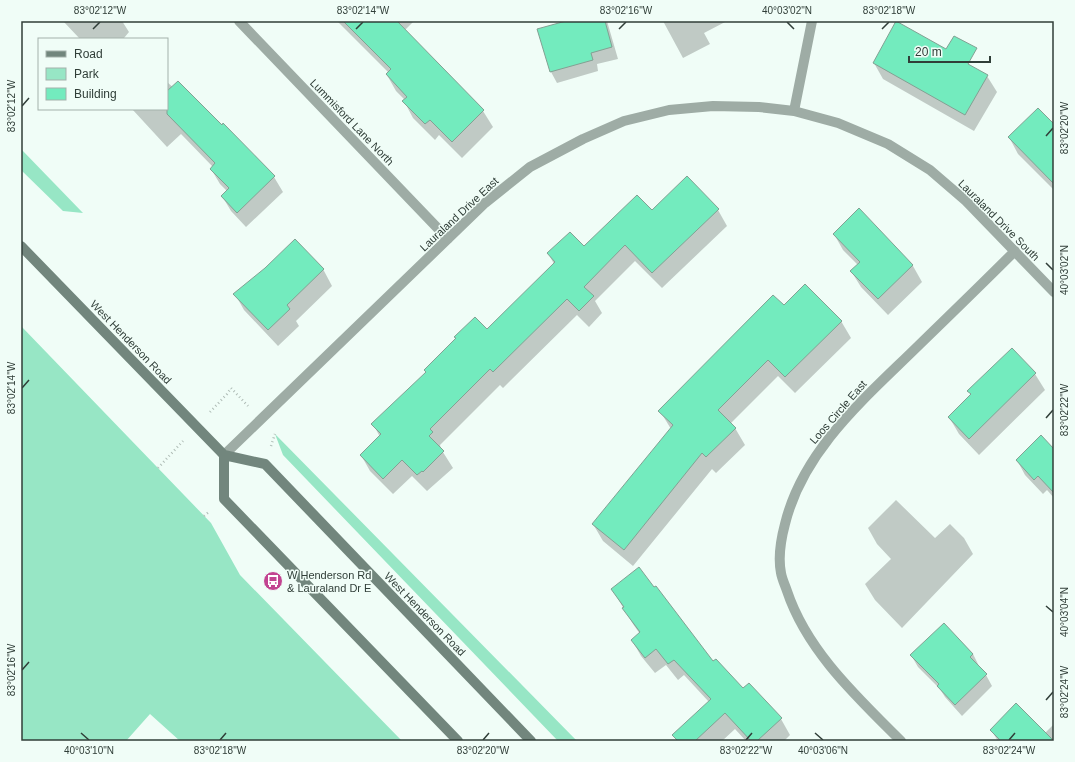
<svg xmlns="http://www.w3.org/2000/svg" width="1075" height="762" font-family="Helvetica,sans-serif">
  <rect width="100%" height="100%" fill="#f0fdf7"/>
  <path fill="#97e6c5" d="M21 149 83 213 63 211 21 170Z
    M21 326 211 523 240 575 402 741H180L150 714 126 741H21Z
    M275 434 577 741H558L283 455Z"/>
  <path fill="#0003" d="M63 21H122L129 32 124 38 125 39H80Z
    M337 21H414L405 30 483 111 493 127 462 158 439 135 435 140 413 118 404 101 405 100 396 91 387 75 389 73Z
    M569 21H607L618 59 597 64 598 71 557 83 551 72Z
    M663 21H727L704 33 710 44 683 58Z
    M968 62 971 67 987 76 997 92 974 131 883 79 874 63Z
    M167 82 274 177 283 192 246 227 231 211 222 196 227 191 220 184 211 169 213 167 181 134 167 147 132 109H167Z
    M1054 125V190L1018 154 1009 137Z
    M718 210 727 226 662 288 635 261 595 301 602 313 589 327 577 315 503 388 500 385 440 445 441 449 453 468 427 491 412 476 393 494 370 471 361 455 380 437 373 424 487 331 554 264 548 253 584 247 652 211Z
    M859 210 913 266 922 282 888 315 861 287 851 271 858 265 843 250 834 234Z
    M323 269 332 286 296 321 299 326 278 346 244 310 235 294Z
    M784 307 841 321 851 338 795 393 778 376 730 424 735 428 745 445 716 473 712 469 633 566 603 541 593 524 671 429 660 411Z
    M1012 349 1035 374 1045 390 979 455 959 434 949 417 971 396 969 391Z
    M1054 450V498L1047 490 1043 494 1025 475 1017 460Z
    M896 500 935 538 950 524 964 538 973 554 902 628 875 600 865 584 891 559 877 544 868 528Z
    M612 589 713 663 743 689 781 719 790 735 784 741H746L735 729 722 741H677L674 735 709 702 684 675 678 680 666 665 655 673 641 656 632 640 640 634 633 624Z
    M944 624 973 654 979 666 978 667 986 675 992 686 962 716 945 697 940 689 918 667 911 655Z
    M1054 724V741H998L991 730 1045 733Z"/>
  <path fill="#73ebbe" stroke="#82a193" d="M343 21H397L484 110 452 142 430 120 425 124 402 101 407 97 386 74 391 69Z
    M566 21H605L612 47 591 53 593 60 550 72 537 29Z
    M896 21 946 49 954 36 977 48 968 64 988 75 965 115 873 63Z
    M178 81 222 125 223 123 275 176 237 213 221 196 229 188 210 169 215 163 167 114V91Z
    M1038 108 1054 124V184L1008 137Z
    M687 176 719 209 652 273 625 245 584 287 594 296 579 311 567 299 493 372 490 369 430 429 433 432 429 436 444 451 423 472 422 471 417 475 402 460 383 479 360 455 381 434 371 424 426 372 424 370 456 338 454 337 475 317 487 329 555 262 547 253 570 232 584 246 637 195 652 210Z
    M859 208 913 265 878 299 850 271 860 262 833 234Z
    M295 239 324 269 287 305 290 309 268 330 233 294 265 268Z
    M805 284 842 321 785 377 768 360 718 410 736 428 706 457 702 453 624 550 592 524 673 425 658 411 773 295 784 305Z
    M1012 348 1036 373 969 439 948 417 971 394 967 391Z
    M1041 435 1054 449V493L1038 476 1034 480 1016 460Z
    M639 567 654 587 656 586 713 661 716 659 743 688 749 683 782 718 757 741H751L725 713 695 741H678L672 735 711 699 674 660 668 664 656 649 645 658 631 640 640 632 622 608 624 607 611 589Z
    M944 623 973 654 970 657 987 674 955 705 937 686 939 684 910 655Z
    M1016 703 1054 741H1001L990 730Z"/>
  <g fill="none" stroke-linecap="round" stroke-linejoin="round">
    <path stroke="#afbcb6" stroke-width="2.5" stroke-dasharray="1 3" stroke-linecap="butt" d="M210 412 227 394 231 388 248 406
      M271 446 275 434
      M158 468 183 441
      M204 516 210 511"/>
    <path stroke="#9eaca5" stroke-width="10" d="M239 21 448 239
      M794 111 812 21
      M224 455 485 203 530 167 583 139 624 121 669 110 713 106 759 107 794 111 838 123 888 144 930 170 966 201 1054 292
      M901 741C857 697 807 651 787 591 785 585 782 579 781 573 778 558 781 539 785 524 803 450 865 398 917 347 950 315 983 283 1015 251"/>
    <path stroke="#72867d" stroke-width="10" d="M21 246 224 455 265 464 531 741
      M224 455V499L458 741"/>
  </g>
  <path fill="none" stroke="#303e38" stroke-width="1.5" d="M787 22 794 29M93 29 100 22M356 29 363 22M619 29 626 22M882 29 889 22M22 106 29 98M1046 136 1053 128M1046 263 1053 270M22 388 29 380M1046 418 1053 410M1046 606 1053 612M22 670 29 662M1046 700 1053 692M81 733 89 740M815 733 823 740M220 740 226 733M483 740 489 733M746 740 752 733M1009 740 1015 733"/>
  <defs>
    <symbol id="bus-disc" viewBox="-11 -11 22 22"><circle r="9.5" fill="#c24491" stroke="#f0fdf7"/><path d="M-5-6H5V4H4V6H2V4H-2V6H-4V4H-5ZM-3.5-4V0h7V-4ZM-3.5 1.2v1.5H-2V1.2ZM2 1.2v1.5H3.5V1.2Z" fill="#fff"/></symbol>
  </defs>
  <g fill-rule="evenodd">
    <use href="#bus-disc" x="262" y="570" width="22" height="22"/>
  </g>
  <g text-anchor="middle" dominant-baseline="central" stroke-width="3" stroke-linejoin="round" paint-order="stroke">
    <g font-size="11" fill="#303e38" stroke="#f0fdf7">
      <text transform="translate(352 122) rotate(46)">Lummisford Lane North</text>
      <text transform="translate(459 214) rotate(-43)">Lauraland Drive East</text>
      <text transform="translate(999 220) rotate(45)">Lauraland Drive South</text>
      <text transform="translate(131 342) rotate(46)">West Henderson Road</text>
      <text transform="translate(838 412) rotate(-49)">Loos Circle East</text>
      <text transform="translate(425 614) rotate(46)">West Henderson Road</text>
    </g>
    <g font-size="11" fill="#303e38" stroke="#f0fdf7" text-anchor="start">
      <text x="287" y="575">W Henderson Rd<tspan x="287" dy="13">&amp; Lauraland Dr E</tspan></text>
    </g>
  </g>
  <rect width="1075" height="762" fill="none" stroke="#f0fdf7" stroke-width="44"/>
  <rect x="38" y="38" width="130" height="72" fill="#f0fdf7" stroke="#a3b1ab"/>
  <rect x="46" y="51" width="20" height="6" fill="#72867d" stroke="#a3b1ab"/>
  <text x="74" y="58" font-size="12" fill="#303e38">Road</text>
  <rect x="46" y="68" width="20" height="12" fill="#97e6c5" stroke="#a3b1ab"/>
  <text x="74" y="78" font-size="12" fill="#303e38">Park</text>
  <rect x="46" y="88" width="20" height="12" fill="#73ebbe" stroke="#a3b1ab"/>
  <text x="74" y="98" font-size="12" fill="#303e38">Building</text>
  <path d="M909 56v6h81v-6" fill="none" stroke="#303e38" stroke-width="2"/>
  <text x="915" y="56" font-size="12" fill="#303e38" stroke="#f0fdf7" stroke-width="3" paint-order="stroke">20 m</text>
  <rect x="22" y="22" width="1031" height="718" fill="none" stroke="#303e38" stroke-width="1.5"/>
  <g font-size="10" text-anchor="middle" fill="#303e38">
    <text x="100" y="14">83°02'12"W</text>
    <text x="363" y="14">83°02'14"W</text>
    <text x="626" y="14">83°02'16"W</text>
    <text x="787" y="14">40°03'02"N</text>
    <text x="889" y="14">83°02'18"W</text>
    <text transform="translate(11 106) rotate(-90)" y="4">83°02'12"W</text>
    <text transform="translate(1064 128) rotate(-90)" y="4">83°02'20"W</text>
    <text transform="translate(1064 270) rotate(-90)" y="4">40°03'02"N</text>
    <text transform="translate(11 388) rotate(-90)" y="4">83°02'14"W</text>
    <text transform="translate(1064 410) rotate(-90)" y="4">83°02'22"W</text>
    <text transform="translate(1064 612) rotate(-90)" y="4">40°03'04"N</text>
    <text transform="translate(11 670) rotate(-90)" y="4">83°02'16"W</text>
    <text transform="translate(1064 692) rotate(-90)" y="4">83°02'24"W</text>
    <text x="89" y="754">40°03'10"N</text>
    <text x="220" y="754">83°02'18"W</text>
    <text x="483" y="754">83°02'20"W</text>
    <text x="746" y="754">83°02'22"W</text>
    <text x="823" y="754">40°03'06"N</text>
    <text x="1009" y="754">83°02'24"W</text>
  </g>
</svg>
